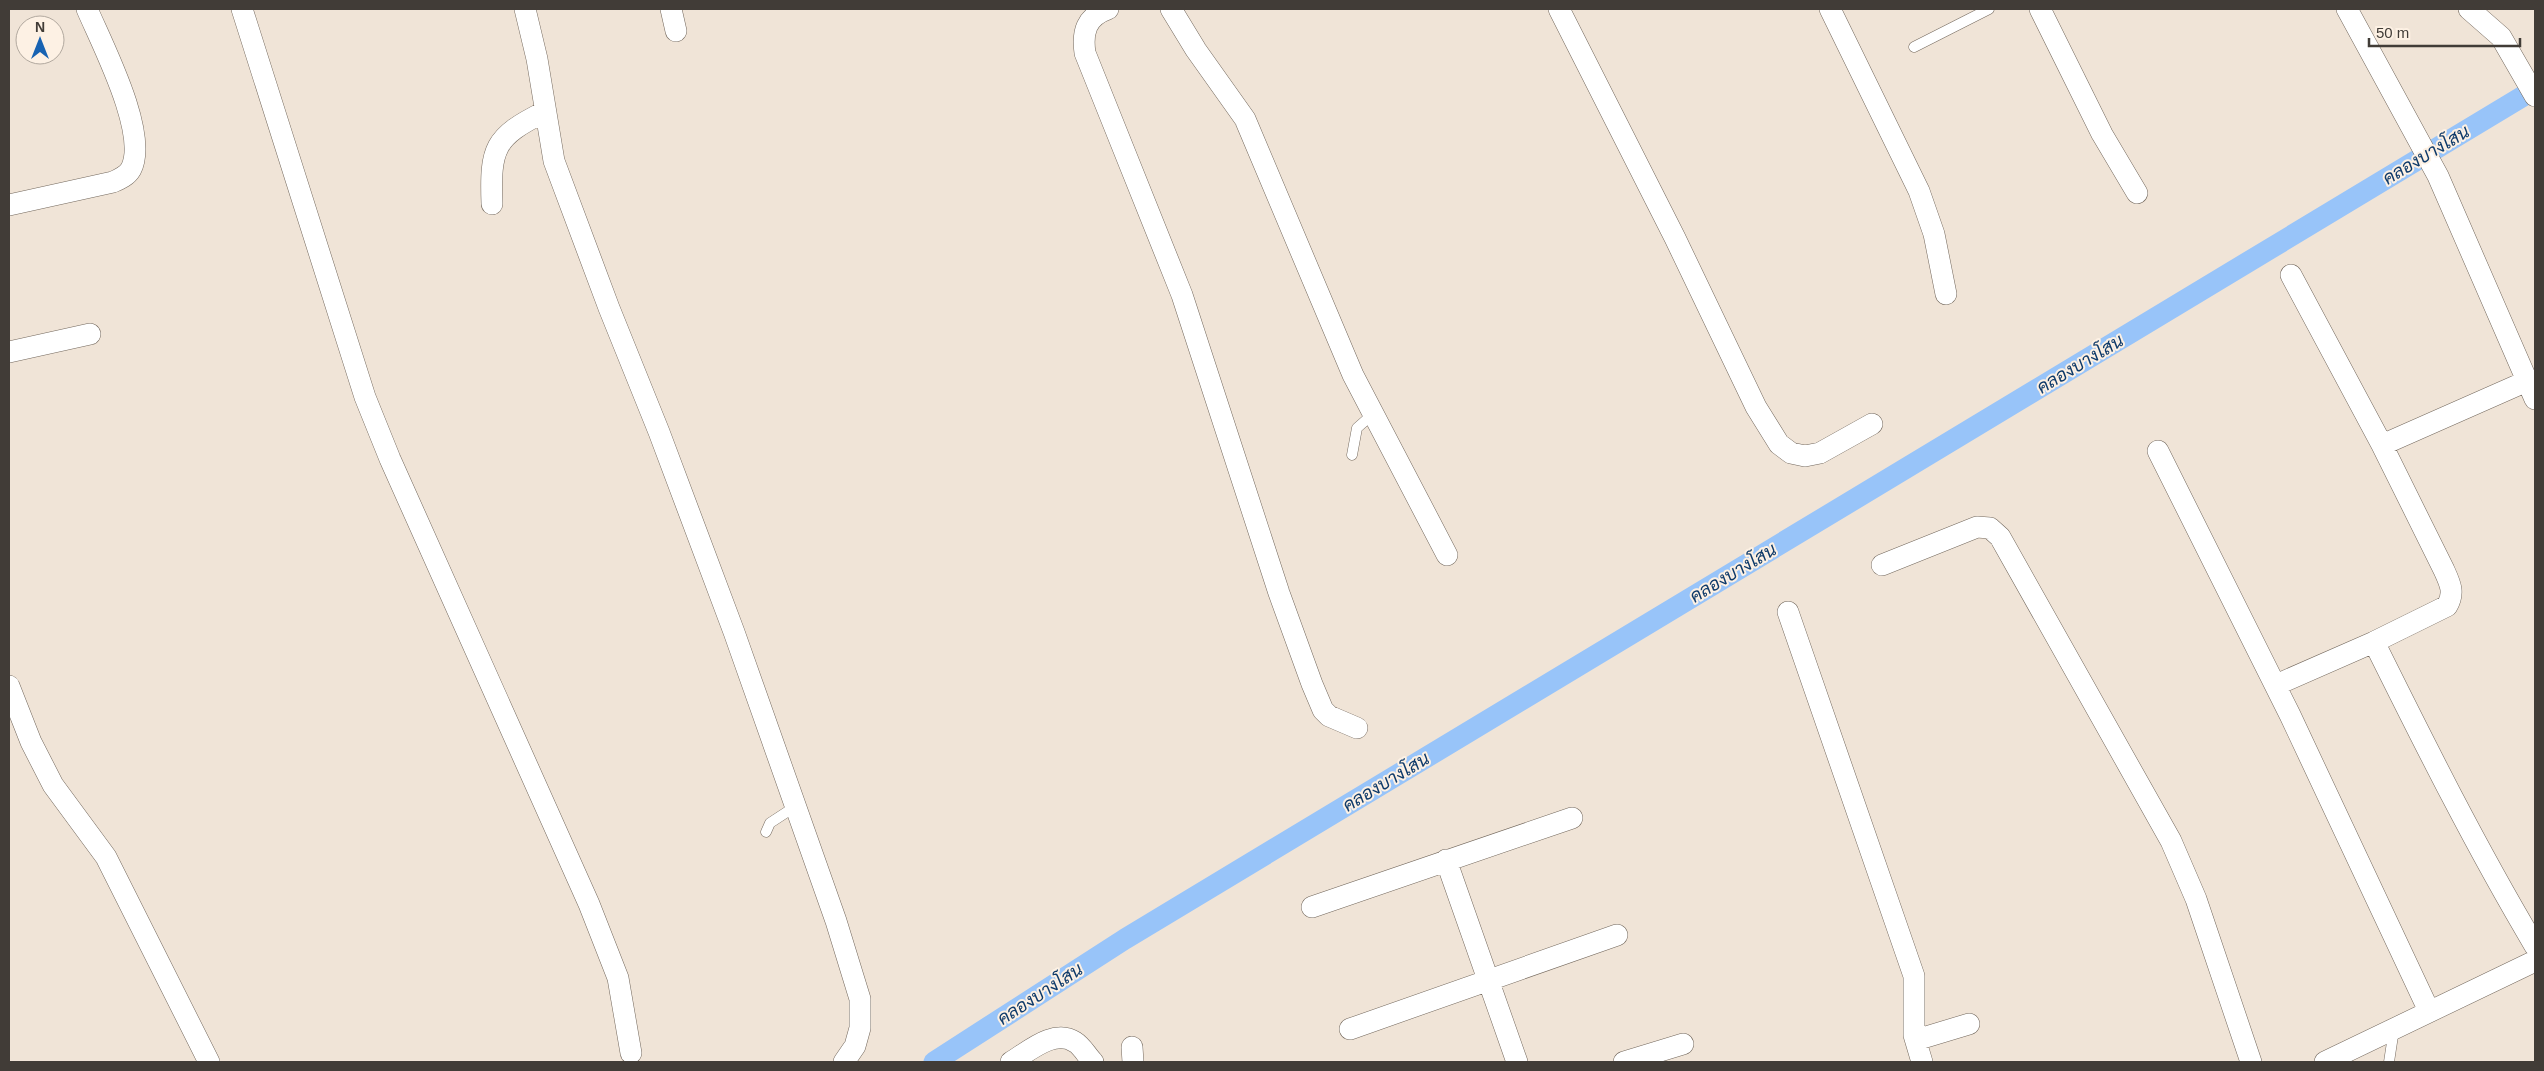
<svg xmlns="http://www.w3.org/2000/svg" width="2544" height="1071" font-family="Arial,Sarabun,sans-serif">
  <rect width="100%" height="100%" fill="#f0e4d7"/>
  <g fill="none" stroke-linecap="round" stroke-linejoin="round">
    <path stroke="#98c4f9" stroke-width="21" d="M934 1062 1125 939 2535 89"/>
    <defs>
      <path id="lane" d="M1914 47 1989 9
        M1352 455 1357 428 1374 413
        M766 832 770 823 796 806
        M2389 1062 2394 1029"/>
      <path id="street" d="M242 9 365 397 390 459 589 904 618 978 631 1053
        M525 9 537 59 554 161 609 308 659 432 734 632 836 921 860 999V1028L855 1046 844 1062
        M671 9 676 31
        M1108 9C1086 17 1082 32 1085 53L1182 295 1279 593 1312 684 1323 710 1329 716 1357 728
        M1171 9 1196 50 1245 119 1353 375 1447 555
        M1559 9 1675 238 1756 407 1779 444 1791 453 1805 456 1820 453 1872 424
        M1830 9 1919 191 1934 234 1946 294
        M2040 9 2102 134 2137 193
        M2347 9 2438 176 2535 399
        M2469 9 2501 37 2535 96
        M492 204C490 148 494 137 544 112
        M9 205 113 182C120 179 127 176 131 169 149 134 102 44 87 9
        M2291 275 2382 445 2527 381
        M9 352 90 334
        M2158 451 2290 715 2429 1011
        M1882 565 1977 527 1990 528 2000 537 2171 841 2196 899 2251 1062
        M1788 612 1914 976V1035L1922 1062
        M2374 642C2425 745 2476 847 2535 946
        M2276 685 2374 642 2447 606C2455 593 2450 583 2444 570L2382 445
        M9 686 31 742 53 785 106 857 209 1062
        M1446 860 1517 1062
        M1312 907 1572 818
        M1350 1029 1617 935
        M1916 1040 1969 1024
        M1132 1047 1133 1062
        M1011 1062C1028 1052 1054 1028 1075 1042 1082 1046 1087 1056 1093 1062
        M1624 1062 1683 1044
        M2325 1062 2535 961"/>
    </defs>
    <use href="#lane" stroke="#73685d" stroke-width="11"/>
    <use href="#street" stroke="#73685d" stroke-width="22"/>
    <use href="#lane" stroke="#fff" stroke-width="10"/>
    <use href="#street" stroke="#fff" stroke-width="21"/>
  </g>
  <g text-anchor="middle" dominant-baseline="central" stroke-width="4" stroke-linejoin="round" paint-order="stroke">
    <g font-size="18" font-style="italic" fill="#0e3a6a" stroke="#fdf1e4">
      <text transform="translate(2426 155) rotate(-31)">คลองบางโสน</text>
      <text transform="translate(2080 364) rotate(-31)">คลองบางโสน</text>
      <text transform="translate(1733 573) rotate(-31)">คลองบางโสน</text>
      <text transform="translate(1386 782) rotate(-31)">คลองบางโสน</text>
      <text transform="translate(1040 994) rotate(-33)">คลองบางโสน</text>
    </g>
  </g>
  <rect width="2544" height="1071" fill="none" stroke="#413c37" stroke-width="20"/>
  <g transform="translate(40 40)"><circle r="24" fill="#fdf1e4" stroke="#b2a99f"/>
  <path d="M0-4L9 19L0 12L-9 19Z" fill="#1863b2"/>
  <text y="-8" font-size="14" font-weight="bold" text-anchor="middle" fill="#413c37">N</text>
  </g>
  <path d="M2369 38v8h151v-8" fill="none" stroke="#413c37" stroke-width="2.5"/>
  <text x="2376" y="38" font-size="15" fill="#413c37" stroke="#fdf1e4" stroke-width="4" paint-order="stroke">50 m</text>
</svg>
